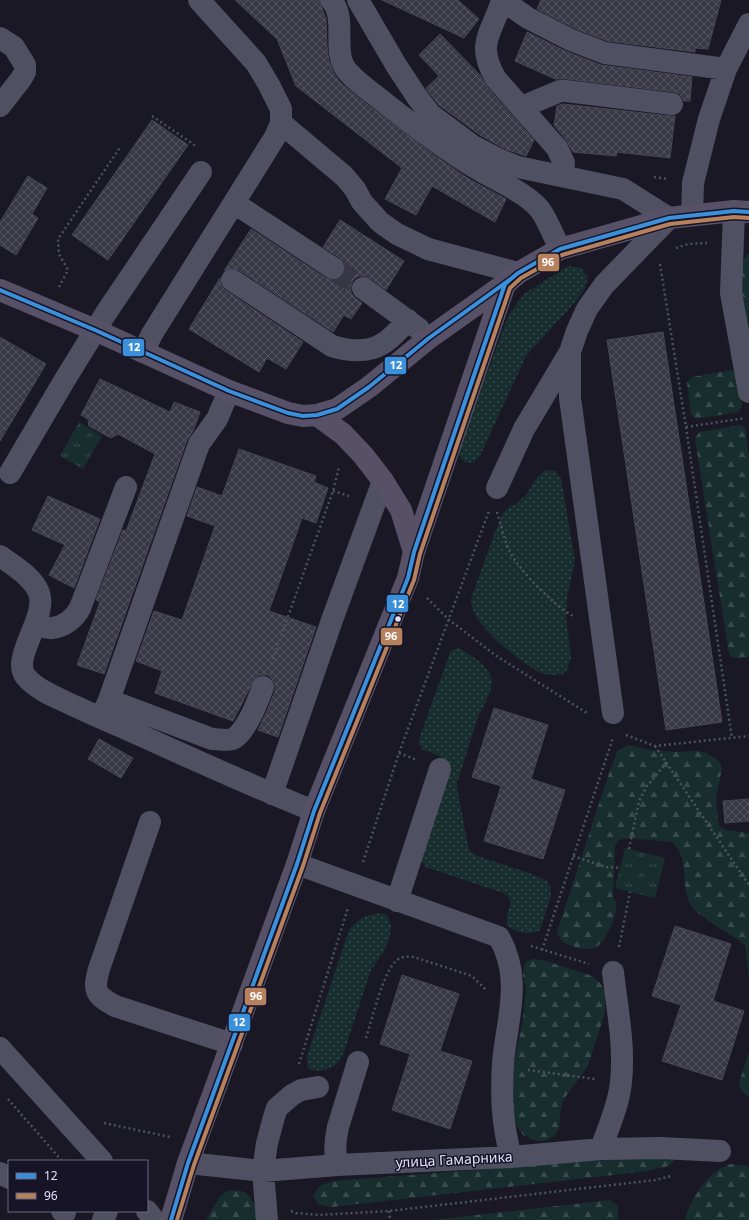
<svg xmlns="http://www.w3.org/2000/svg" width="749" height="1220" font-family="'Noto Sans',sans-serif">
  <defs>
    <pattern id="grass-dots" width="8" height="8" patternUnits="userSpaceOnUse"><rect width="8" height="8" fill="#182e2e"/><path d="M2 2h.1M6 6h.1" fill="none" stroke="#394c4d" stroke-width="1.8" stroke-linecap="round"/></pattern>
    <pattern id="forest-firs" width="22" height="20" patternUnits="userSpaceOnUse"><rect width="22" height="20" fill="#182e2e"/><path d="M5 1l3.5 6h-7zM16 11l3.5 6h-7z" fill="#394c4d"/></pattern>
    <pattern id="park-tufts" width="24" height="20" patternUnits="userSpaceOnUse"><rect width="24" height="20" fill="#182e2e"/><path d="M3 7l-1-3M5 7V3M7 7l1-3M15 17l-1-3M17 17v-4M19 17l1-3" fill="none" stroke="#394c4d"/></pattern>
    <pattern id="building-cross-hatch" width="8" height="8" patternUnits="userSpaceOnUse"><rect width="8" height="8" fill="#393845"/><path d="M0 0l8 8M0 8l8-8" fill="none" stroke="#555461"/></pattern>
  </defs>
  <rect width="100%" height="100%" fill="#1a1824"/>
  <path fill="url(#grass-dots)" d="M568 266 581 268 588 277 585 288 576 301 526 356 480 456 474 462 466 463 461 459 458 451 509 314 524 294Z
    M546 470 555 471 561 478 575 560 567 598 566 617 571 657 568 668 564 674C555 675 548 676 539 672 535 670 530 666 526 664 509 652 470 622 471 599L495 532 503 513 509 507 516 504 526 495 537 477Z
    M459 648C469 654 488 665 491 677 495 689 481 709 477 720 470 741 464 762 457 783L458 793 469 850 477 856 532 874 547 881 551 889 550 899 540 930C529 936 516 933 507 925 507 922 507 918 507 915 510 903 515 902 503 893L426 867 420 859 446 761 435 754 422 750 419 743 420 736 451 650Z
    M382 913 388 916 391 926 390 936 384 951 371 970 345 1049C343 1053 342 1058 339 1061 333 1069 316 1075 307 1067V1056L349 930C360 917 365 915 382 913Z"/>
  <path fill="url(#forest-firs)" d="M748 254H749V338L741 294 742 262Z
    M732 370 736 372 742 405 739 412 696 419 691 414 687 383 692 377Z
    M741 425 745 428 749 457V657C741 658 735 661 729 654L695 439 699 432Z
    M629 745 650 750 674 752 697 751 707 753 720 762 722 768 716 798 719 826 726 830 749 833V979L745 945C730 933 712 925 697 912 695 910 692 908 691 905 679 885 691 859 672 842L626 838 619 840 615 846 613 897C614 899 616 900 616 903 618 913 606 943 596 947 585 952 572 946 562 942L557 932 610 770 618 750Z
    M533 959 543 960 592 976 601 984 605 993V1012L588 1066 563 1100 560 1113 559 1129 553 1137 544 1141 534 1140 523 1135 517 1126 513 1116 510 1098 514 1064 523 1019 526 988 523 975 525 963Z
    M749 1052V1098L741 1090 739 1083Z
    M667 1155 674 1157V1161L668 1166 648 1171 332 1207 318 1204 313 1197 319 1186 333 1181Z
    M730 1164 749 1166V1220H685C688 1204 704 1179 718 1170 722 1167 726 1166 730 1164Z
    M229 1190C232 1191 238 1190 241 1191 253 1194 256 1210 259 1220H206L220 1196Z
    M610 1200 618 1206V1220H431Z"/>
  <path fill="url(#park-tufts)" d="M79 422 102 436 83 469 60 456Z
    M625 848 665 858 655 898 615 888Z"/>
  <path fill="url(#building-cross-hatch)" stroke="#474555" d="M235 0H319L326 19 327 47 329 61 334 74 340 82 355 95 434 155 469 179 506 199 495 222 432 186 416 215 385 199 402 168 296 86 277 39Z
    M382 0H458L479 19 464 38Z
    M541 0H721L708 49 695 48V52L608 41 576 29 537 9Z
    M527 32 565 51 601 65 692 77 690 101H684L680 94 674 92 567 79H555L515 61Z
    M440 34 480 75 487 87 534 140 526 156 505 149 480 135 439 105 427 90 426 88 439 76 419 55Z
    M563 104 670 116H675L670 158 617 152 616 156 573 152 566 140 554 125 557 106Z
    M152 120 188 145 108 260 72 235Z
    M28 176 47 188 32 214 38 218 16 255 0 245V222Z
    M340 220 404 261 386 290 370 278 365 276H358L353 280 351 286V293L355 298 362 303 351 319 344 315 333 332 239 270 232 268 224 271 251 229 326 278 332 280 338 279 344 275 345 269 344 263 340 258 323 247Z
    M220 278 221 285 225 290 303 342 286 369 267 358 259 372 189 329Z
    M663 332 722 722 666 730 607 340Z
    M0 337 46 364 0 441Z
    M100 379 170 412 174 402 200 412 193 431 187 440 104 674 77 665 100 602 96 600 123 530 126 531 155 454 118 434 111 438 89 426 88 419 81 415Z
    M239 449 316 476 314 482 328 488 316 523 302 518 269 611 316 627 278 737 258 730 267 711 275 691V684L272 679 268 675H260L255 678 233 721 155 693 162 671 136 661 154 611 182 620 215 526 187 516 197 487 222 496Z
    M48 496 100 519 74 588 49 575 65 545 32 530Z
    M494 708 548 725 531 779 565 790 543 859 484 841 501 786 472 777Z
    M99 739 133 758 121 778 88 759Z
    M749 799V821L725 823 723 801Z
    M675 926 731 944 713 1001 744 1011 722 1080 662 1061 681 1005 652 996Z
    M402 975 459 994 440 1051 472 1061 450 1129 392 1110 410 1054 380 1044Z"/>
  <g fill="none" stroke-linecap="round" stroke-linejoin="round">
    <path stroke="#383644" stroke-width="22" stroke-dasharray="22 11" stroke-linecap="butt" d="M333 268 363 288"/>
    <path stroke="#4a545f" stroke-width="2.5" stroke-dasharray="2 3" stroke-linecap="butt" d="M152 116 196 146
      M654 177 668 179
      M676 248 688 244 707 243
      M660 264 686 427 732 738
      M59 287 68 270 59 254 58 239 121 146
      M686 427 745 418
      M333 491 349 496
      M497 512C501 525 504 539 509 550 518 570 555 606 573 616
      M427 598 449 620 498 657 587 713
      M271 664 333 491 339 467
      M626 735 655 746 749 736
      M655 746 749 885
      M399 753 417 760
      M629 849 639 801 647 786 667 762
      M573 856 606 867 620 868
      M363 862 399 753 489 511
      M531 946 589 964
      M619 947 630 892
      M542 950 613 738
      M366 1038C372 1019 383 973 396 961 401 956 408 956 414 957L472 976 486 990
      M299 1064 348 908
      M528 1070 595 1079
      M8 1099 62 1161
      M104 1123 170 1137
      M291 1211 296 1213 318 1215 389 1211 655 1180 671 1176
      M389 1211 390 1220"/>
    <path stroke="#505063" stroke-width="22" d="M331 0C349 19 329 55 350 74 360 85 373 93 385 103 414 126 444 149 476 168 495 180 528 193 541 211 549 223 554 237 560 249
      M358 0 396 65 417 97 430 114 473 146 500 160 518 167 623 189 669 218 604 285 587 309 577 331 570 352V398L613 713
      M502 0 528 18 571 40 605 53 726 69
      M502 0C492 34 475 43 496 79L557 148 564 163 562 176
      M0 38 14 47 25 65V72L21 79 0 106
      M522 107 560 91H566L672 104
      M281 123 344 176 355 189 362 202 380 222 397 234 428 249 518 273
      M234 203 333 268
      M734 211 731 293 749 392
      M692 215 693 183 709 119 726 69 749 24
      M232 280 332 346C347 351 368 353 382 344 392 339 400 328 408 320
      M363 288 419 329
      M143 352 152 334 275 137 281 123V109L269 85 256 63 199 0
      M10 473 64 381 106 313 201 172
      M497 488 524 429 570 352
      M0 556C14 566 33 577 39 593 48 618 10 658 26 677 37 690 56 697 70 704 88 712 105 720 122 727 186 756 249 785 314 811
      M35 625C40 626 47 628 52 628 64 627 75 618 80 608L126 487
      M109 700 212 739C219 739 230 742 236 737 248 727 258 701 263 687
      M101 718 109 700 199 444 217 419 229 391
      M272 794 332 620 383 481
      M150 822 99 969C93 991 95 995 115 1006L232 1044
      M297 864 499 937C523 980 507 1017 503 1063 501 1096 502 1124 511 1157
      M397 901 440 769
      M0 1048 102 1161
      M601 1149C608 1128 619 1105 621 1082 625 1046 617 1008 613 972
      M188 1163 263 1171 337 1165 511 1157 601 1149 661 1148 720 1151
      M337 1165C334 1152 335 1140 338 1127L358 1062
      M0 1173 9 1178
      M62 1211 65 1213
      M147 1211 154 1220
      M103 1220 107 1211
      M267 1220 263 1171 267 1143 274 1117 277 1108 292 1095 301 1090 318 1087"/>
    <path stroke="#575167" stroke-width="22" d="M0 290 95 330 229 391 288 413 303 416 317 415 337 409 369 387 429 338 505 284 518 273 560 249 669 218 734 211 749 212
      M317 415 343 434 363 455 383 481 401 510 414 552
      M171 1220 188 1163 297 864 314 811 408 578 414 552 505 284"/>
    <defs>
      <path id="bus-1" d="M0 290 95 330 229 391 288 413 303 416 317 415 337 409 369 387 429 338 512 278
        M171 1220 188 1163 297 864 314 811 408 578 414 552 505 284 518 273 560 249 669 218 734 211 749 212"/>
      <path id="bus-2" d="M177 1220 194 1165 303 866 320 813 414 580 420 554 510 288 521 278 562 255 670 224 734 217 749 218"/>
    </defs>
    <use href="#bus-1" stroke="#171428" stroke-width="7"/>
    <use href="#bus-2" stroke="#171428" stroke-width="7"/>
    <use href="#bus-1" stroke="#3a90db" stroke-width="4"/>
    <use href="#bus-2" stroke="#b6815c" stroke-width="4"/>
  </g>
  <circle fill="#e1e0fb" stroke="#171428" stroke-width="1.5" cx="398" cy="619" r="3.5"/>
  <g text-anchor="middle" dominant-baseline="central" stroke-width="3" stroke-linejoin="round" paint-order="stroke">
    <g font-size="14" fill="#e1e0fb" stroke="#171428">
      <text transform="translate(454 1159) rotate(-3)">улица Гамарника</text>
    </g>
  </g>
  <g stroke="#171428" stroke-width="1.5">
    <rect x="537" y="253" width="23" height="19" rx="4" fill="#b6815c"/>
    <rect x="122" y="338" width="23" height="19" rx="4" fill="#3a90db"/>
    <rect x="384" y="356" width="23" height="19" rx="4" fill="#3a90db"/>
    <rect x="386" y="594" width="23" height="19" rx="4" fill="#3a90db"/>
    <rect x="380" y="627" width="23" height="19" rx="4" fill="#b6815c"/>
    <rect x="244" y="987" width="23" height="19" rx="4" fill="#b6815c"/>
    <rect x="228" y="1013" width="23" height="19" rx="4" fill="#3a90db"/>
  </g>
  <g font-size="11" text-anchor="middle" font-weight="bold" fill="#fff">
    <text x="548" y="266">96</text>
    <text x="134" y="351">12</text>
    <text x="396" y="369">12</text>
    <text x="398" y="608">12</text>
    <text x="391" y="640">96</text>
    <text x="256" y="1000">96</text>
    <text x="239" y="1026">12</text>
  </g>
  <rect x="8" y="1160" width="140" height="52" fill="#171428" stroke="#68667c"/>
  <rect x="16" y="1173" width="20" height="6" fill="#3a90db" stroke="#68667c"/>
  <text x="44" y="1180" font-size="12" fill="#e1e0fb">12</text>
  <rect x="16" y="1193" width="20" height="6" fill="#b6815c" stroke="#68667c"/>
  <text x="44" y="1200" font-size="12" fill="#e1e0fb">96</text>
</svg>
